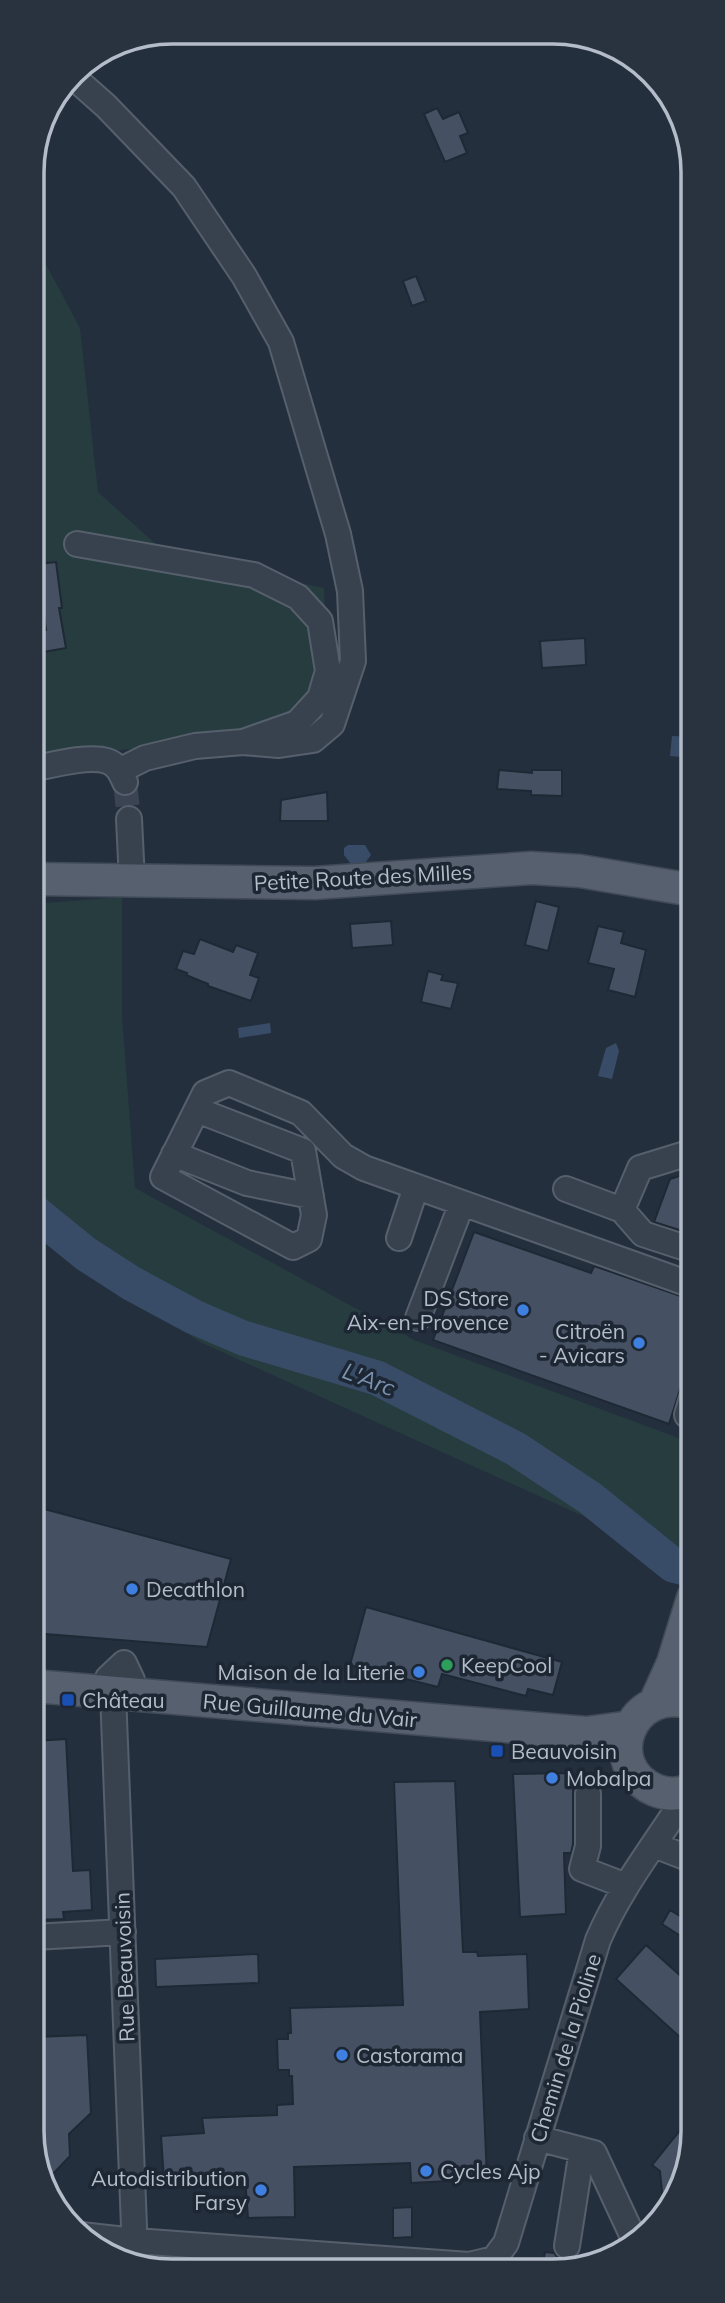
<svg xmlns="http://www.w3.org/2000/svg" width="725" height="2303" font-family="Mulish,sans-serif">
  <rect width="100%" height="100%" fill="#242f3e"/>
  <path fill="#263c3f" d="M32 238 80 328 98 492 170 557 324 588 327 694 291 738 36 756 32 748Z
    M122 897V1016L135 1188 414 1340 692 1443V1522L677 1573 596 1522 200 1342 33 1227V904Z"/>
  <path fill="#394c67" d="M672 736 692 737V758L670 756Z
    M348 845H365L371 855 365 863 351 864 344 855V848Z
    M270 1023 271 1033 239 1038 238 1028Z
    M616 1043 619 1051 612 1079 598 1076 606 1048Z"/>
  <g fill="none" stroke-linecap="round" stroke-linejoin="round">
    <path stroke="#394c67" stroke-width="35" d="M33 1211 86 1254 131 1283 194 1317 243 1338 377 1378 516 1449 590 1498 673 1565 693 1570"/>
  </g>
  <path fill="#455162" stroke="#1f2835" stroke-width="2" d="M437 108 443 119 459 112 468 133 460 136 467 153 445 162 424 114Z
    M416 276 426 301 412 306 403 281Z
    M56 562 62 608H59L66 648 32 654V633L46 630 37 564Z
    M585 638 586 665 542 668 540 641Z
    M499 770 532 773V770H562V796L531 795V791L497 789Z
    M327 792 328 821H280L281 800Z
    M536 901 559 907 548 951 525 945Z
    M391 921 393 945 352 948 350 924Z
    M598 926 624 932 621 943 646 950 635 997 608 990 614 969 588 963Z
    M200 939 233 952 236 945 258 953 250 975 259 978 251 1001 208 986V984L186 975 187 973 176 969 183 951 194 954Z
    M428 971 443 975 441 980 458 983 451 1009 421 1002Z
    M692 1172V1234L654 1222 670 1179Z
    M474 1232 591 1273 594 1266 692 1300V1352L669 1424 433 1340Z
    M33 1506 231 1559 207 1647 33 1633V1619L37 1605 33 1604Z
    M366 1607 562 1662 553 1695 528 1689 526 1696 442 1674 438 1687 350 1665Z
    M66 1739 73 1871 90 1870 92 1910 63 1912 64 1919 34 1920V1741Z
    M573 1773V1844L571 1853H564L566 1914 520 1917 513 1774Z
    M455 1781 463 1952H477L478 1956 527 1954 529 2009 480 2012 487 2179 411 2183 410 2163 294 2167 295 2217 248 2218 245 2177 164 2180 161 2136 204 2133 202 2118 277 2115V2105L293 2104 292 2076H289V2070H278L277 2039H288V2033H291L290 2008 403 2005 394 1782Z
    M670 1910 693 1924V1944L662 1924Z
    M646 1945 693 1987V2049L616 1979Z
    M258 1954 259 1983 156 1987 155 1959Z
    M87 2035 91 2113 69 2134 70 2156 52 2175H43L34 2159V2037Z
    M693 2114V2140L664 2211 660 2171 652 2165Z
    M412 2207V2237L393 2238V2208Z
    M545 2252 554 2253 558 2258 565 2261 573 2260 579 2255 599 2256 598 2259 584 2267 542 2268Z"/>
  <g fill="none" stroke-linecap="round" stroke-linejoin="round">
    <path stroke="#3a4453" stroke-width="24" stroke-dasharray="24 12" stroke-linecap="butt" d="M125 782 129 819"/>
    <defs>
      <path id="minor" d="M71 75 106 106 184 187 244 276 281 342 338 534 350 591 353 661 332 724 313 740 279 745 243 742
        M77 544 254 575 298 597 320 621 328 671 320 698 297 723 243 742 195 746 145 758 121 770
        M32 769C52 765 88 755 107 761 117 764 121 773 125 782
        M129 819 132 881
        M197 1110 303 1151 314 1215 309 1239 293 1247 163 1177 205 1093 229 1083 301 1113 343 1156 364 1168 692 1285
        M174 1154 247 1183 311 1196
        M566 1189 622 1210 643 1234 692 1250
        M622 1210 640 1168 692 1152
        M399 1238 416 1187
        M418 1318 462 1203
        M687 1415 692 1398
        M102 1692 108 1678 124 1663 132 1680 134 1695
        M113 1693 134 2227 132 2263
        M588 1794V1846L582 1869 626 1886
        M654 1845 693 1860
        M34 1937 123 1932
        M537 2138 594 2153 633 2237H636
        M81 2235 135 2241 469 2265 494 2259 506 2243 598 1940C621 1886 658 1841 689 1791
        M567 2246 582 2150"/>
      <path id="major" d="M33 879 315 883 531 868 580 871 692 890
        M34 1686 586 1733 631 1727
        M655 1703 673 1663 693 1598
        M693 1703C629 1684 600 1766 655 1790 667 1795 681 1795 693 1789"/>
    </defs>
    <use href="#minor" stroke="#565f6c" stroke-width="28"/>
    <use href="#major" stroke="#414a57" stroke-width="35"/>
    <use href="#minor" stroke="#38414e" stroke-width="24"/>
    <use href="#major" stroke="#56606e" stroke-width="32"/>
  </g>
  <g fill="#3f7fe0" stroke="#1d2633" stroke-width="2.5">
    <circle cx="523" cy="1310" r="7"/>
    <circle cx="639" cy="1343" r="7"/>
    <circle cx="132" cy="1589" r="7"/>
    <circle cx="419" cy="1672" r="7"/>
    <circle cx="552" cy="1778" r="7"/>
    <circle cx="342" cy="2055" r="7"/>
    <circle cx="426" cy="2171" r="7"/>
    <circle cx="261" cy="2190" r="7"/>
  </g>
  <circle fill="#2e9e5b" stroke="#1d2633" stroke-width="2.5" cx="447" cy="1665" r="7"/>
  <g fill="#1a4fb4" stroke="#1d2633" stroke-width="2.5">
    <rect x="61" y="1693" width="14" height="14" rx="3.5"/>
    <rect x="490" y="1744" width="14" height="14" rx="3.5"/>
  </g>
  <g text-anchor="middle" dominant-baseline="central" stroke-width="7" stroke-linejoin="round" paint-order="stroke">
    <g font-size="21" fill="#b4bcc9" stroke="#1d2633">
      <text transform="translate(363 877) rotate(-3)">Petite Route des Milles</text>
      <text transform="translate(310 1710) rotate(5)">Rue Guillaume du Vair</text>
      <text transform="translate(124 1967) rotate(-92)">Rue Beauvoisin</text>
      <text transform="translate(565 2048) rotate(-73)">Chemin de la Pioline</text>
    </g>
    <g font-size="21" fill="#b4bcc9" stroke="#1d2633" text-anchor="start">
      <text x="509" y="1298" text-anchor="end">DS Store<tspan x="509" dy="24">Aix-en-Provence</tspan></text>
      <text x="625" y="1331" text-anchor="end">Citroën<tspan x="625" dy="24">- Avicars</tspan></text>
      <text x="146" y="1589">Decathlon</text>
      <text x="461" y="1665">KeepCool</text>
      <text x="405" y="1672" text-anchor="end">Maison de la Literie</text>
      <text x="82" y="1700">Château</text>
      <text x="511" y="1751">Beauvoisin</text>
      <text x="566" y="1778">Mobalpa</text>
      <text x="356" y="2055">Castorama</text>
      <text x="440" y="2171">Cycles Ajp</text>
      <text x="247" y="2178" text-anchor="end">Autodistribution<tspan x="247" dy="24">Farsy</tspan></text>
    </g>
    <g font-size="23" font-style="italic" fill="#7c92b1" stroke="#1d2633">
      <text transform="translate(369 1379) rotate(21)">L'Arc</text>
    </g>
  </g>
  <path d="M0 0H725V2303H0ZM172 44H553A128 128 0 0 1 681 172V2131A128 128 0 0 1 553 2259H172A128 128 0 0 1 44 2131V172A128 128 0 0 1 172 44Z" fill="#29323f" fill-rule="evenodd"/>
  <path fill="none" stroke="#b4bcc9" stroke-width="3.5" d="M172 44H553A128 128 0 0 1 681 172V2131A128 128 0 0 1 553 2259H172A128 128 0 0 1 44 2131V172A128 128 0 0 1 172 44Z"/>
</svg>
